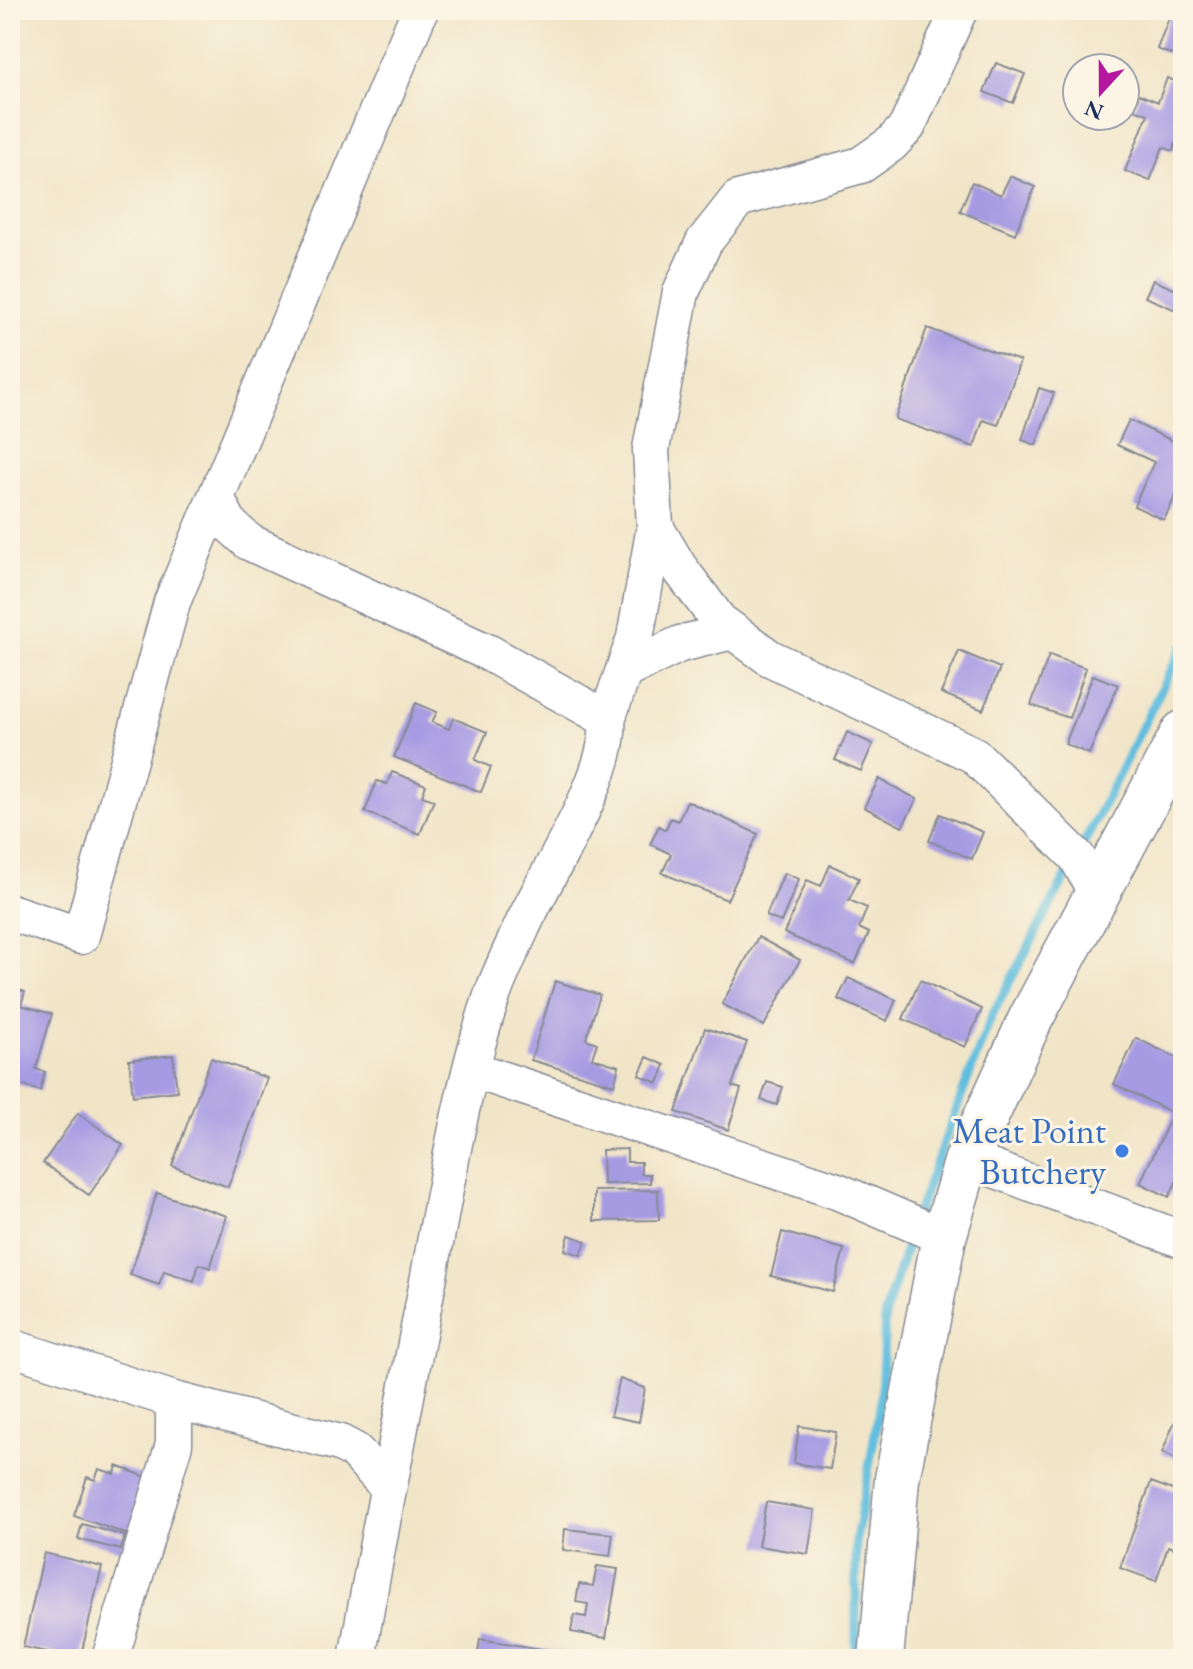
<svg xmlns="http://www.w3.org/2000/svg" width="1193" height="1669" font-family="'EB Garamond',serif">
  <rect width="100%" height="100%" fill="#fcf5e5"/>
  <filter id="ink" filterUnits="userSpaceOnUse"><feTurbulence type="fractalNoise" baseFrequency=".0125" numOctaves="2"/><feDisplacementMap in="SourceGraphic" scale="16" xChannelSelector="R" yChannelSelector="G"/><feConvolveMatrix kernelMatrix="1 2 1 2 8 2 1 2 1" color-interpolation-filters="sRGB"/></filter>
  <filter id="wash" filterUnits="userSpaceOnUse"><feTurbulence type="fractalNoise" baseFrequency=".006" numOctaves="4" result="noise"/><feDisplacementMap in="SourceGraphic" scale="32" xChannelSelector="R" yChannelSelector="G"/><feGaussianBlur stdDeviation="1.8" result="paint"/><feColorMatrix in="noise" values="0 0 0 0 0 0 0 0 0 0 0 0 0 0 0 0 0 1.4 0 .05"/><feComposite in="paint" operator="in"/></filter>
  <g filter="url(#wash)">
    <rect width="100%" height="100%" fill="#f1e5c8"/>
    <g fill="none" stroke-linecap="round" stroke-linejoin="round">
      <path stroke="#60bede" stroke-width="9" d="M1080 851 1183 646
        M915 1219 992 1015 1071 867
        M856 1659V1540L881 1400 885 1314 911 1233"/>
    </g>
    <g id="blocks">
      <path fill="#a69ae3" d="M1172 10H1183V59L1157 49Z
        M996 63 1025 74 1013 103 984 92Z
        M1167 78 1183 84V124L1173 151 1163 147 1150 181 1125 171 1148 114 1134 109 1139 94 1158 102Z
        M1010 176 1035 187 1015 234 960 211 972 182 1001 195Z
        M1153 280 1183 293V313L1145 297Z
        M927 328 1020 361 998 425 983 420 974 447 895 419Z
        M1039 388 1054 393 1036 445 1022 440Z
        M1129 420 1183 446V480L1164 520 1134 506 1154 462 1117 445Z
        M959 651 1000 668 983 710 941 693Z
        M1049 655 1086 668 1069 718 1031 705Z
        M1093 675 1118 685 1089 754 1065 744Z
        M416 703 437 712 432 722 449 729 453 718 487 732 475 760 491 767 481 792 394 757Z
        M847 732 873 744 861 771 835 760Z
        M392 772 426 785 422 796 434 800 420 834 365 812 377 781 387 784Z
        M879 779 917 799 902 827 864 807Z
        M687 801 758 834 727 900 662 873 671 854 650 844 659 826 665 830 671 818 678 821Z
        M940 814 983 832 972 859 929 841Z
        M830 865 859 878 849 900 867 908 859 928 869 933 855 964 784 933 807 880 821 886Z
        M784 873 799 879 781 922 766 916Z
        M758 937 800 960 764 1026 722 1004Z
        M848 978 896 1000 887 1021 838 999Z
        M920 980 982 1009 965 1047 903 1019Z
        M555 981 600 995 586 1039 597 1043 592 1058 619 1066 614 1085 531 1060Z
        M10 987 25 992 21 1005 52 1014 36 1069 45 1072 40 1091 10 1082Z
        M705 1028 747 1042 732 1086 741 1089 728 1130 676 1112Z
        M1136 1038 1183 1061V1168L1169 1197 1140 1183 1173 1113 1114 1084Z
        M173 1055 177 1091 133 1096 129 1060Z
        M647 1057 665 1065 658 1083 639 1075Z
        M211 1058 267 1078 228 1187 172 1166Z
        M767 1082 783 1087 777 1105 761 1100Z
        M78 1113 123 1145 89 1195 43 1163Z
        M627 1149V1162H641V1174H650V1183L603 1184 602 1150Z
        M658 1190 659 1220 594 1221V1191Z
        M157 1193 227 1216 210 1268 199 1264 194 1281 164 1271 159 1285 130 1275Z
        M782 1232 844 1249 833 1292 771 1276Z
        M569 1235 586 1241 581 1255 565 1250Z
        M620 1379 645 1388 639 1422 610 1416Z
        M1174 1423 1183 1427V1462L1162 1453Z
        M799 1426 836 1432 830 1469 794 1463Z
        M117 1466 152 1479 132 1536 74 1516 87 1477 95 1480 99 1469 115 1474Z
        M1151 1482 1181 1493 1175 1509 1183 1512V1551L1168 1546 1156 1581 1120 1568Z
        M766 1502 815 1510 808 1554 758 1546Z
        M82 1524 125 1536 121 1550 78 1539Z
        M565 1529 613 1534 610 1556 563 1550Z
        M44 1553 102 1567 80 1659 23 1647Z
        M597 1566 618 1569 606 1638 571 1632 574 1615 586 1617 588 1604 576 1602 579 1584 593 1586Z
        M480 1639 591 1657V1659H477Z"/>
    </g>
  </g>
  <g filter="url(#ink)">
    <use href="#blocks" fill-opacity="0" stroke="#868a93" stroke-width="2"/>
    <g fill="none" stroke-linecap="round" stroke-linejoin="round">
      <defs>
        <path id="minor" d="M959 10 907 127 891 144 861 165 738 199 704 242 681 292 651 449 655 527 678 566 719 621 770 658 974 755 1077 857 1096 892
          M216 498 230 525 249 542 489 653 607 719C613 774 544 876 521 929 511 951 500 973 492 996 460 1091 444 1198 425 1297 402 1418 378 1538 357 1659
          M624 671 680 644 732 631
          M607 719 635 638 655 527
          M10 912 81 936 172 602 420 10
          M473 1070 837 1191 944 1237
          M967 1159 1183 1240
          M10 1347 174 1400 340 1443 355 1451 386 1485
          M110 1659 174 1444V1400"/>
        <path id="major" d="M881 1659 897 1479 944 1237 967 1159 1031 1018 1183 733"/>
      </defs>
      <use href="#minor" stroke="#868a93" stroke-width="39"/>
      <use href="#major" stroke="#868a93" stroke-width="47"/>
      <use href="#minor" stroke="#fff" stroke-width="36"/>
      <use href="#major" stroke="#fff" stroke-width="44"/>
    </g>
  </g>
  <circle fill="#3f7fe0" stroke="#fcf5e5" stroke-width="3" cx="1122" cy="1151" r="8"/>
  <g text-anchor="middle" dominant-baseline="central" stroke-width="6" stroke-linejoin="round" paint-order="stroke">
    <g font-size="36" fill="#366cbe" stroke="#fcf5e5" text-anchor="end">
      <text x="1106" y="1130">Meat Point<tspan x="1106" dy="41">Butchery</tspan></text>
    </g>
  </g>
  <rect width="1193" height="1669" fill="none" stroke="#fcf5e5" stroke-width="40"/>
  <g transform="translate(1101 92) rotate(201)"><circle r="38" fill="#fcf5e5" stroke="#a2a6af" stroke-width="2"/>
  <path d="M0-6L14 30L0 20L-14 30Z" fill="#b5179e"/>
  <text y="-12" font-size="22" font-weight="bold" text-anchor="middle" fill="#1b2f5e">N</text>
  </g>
</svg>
